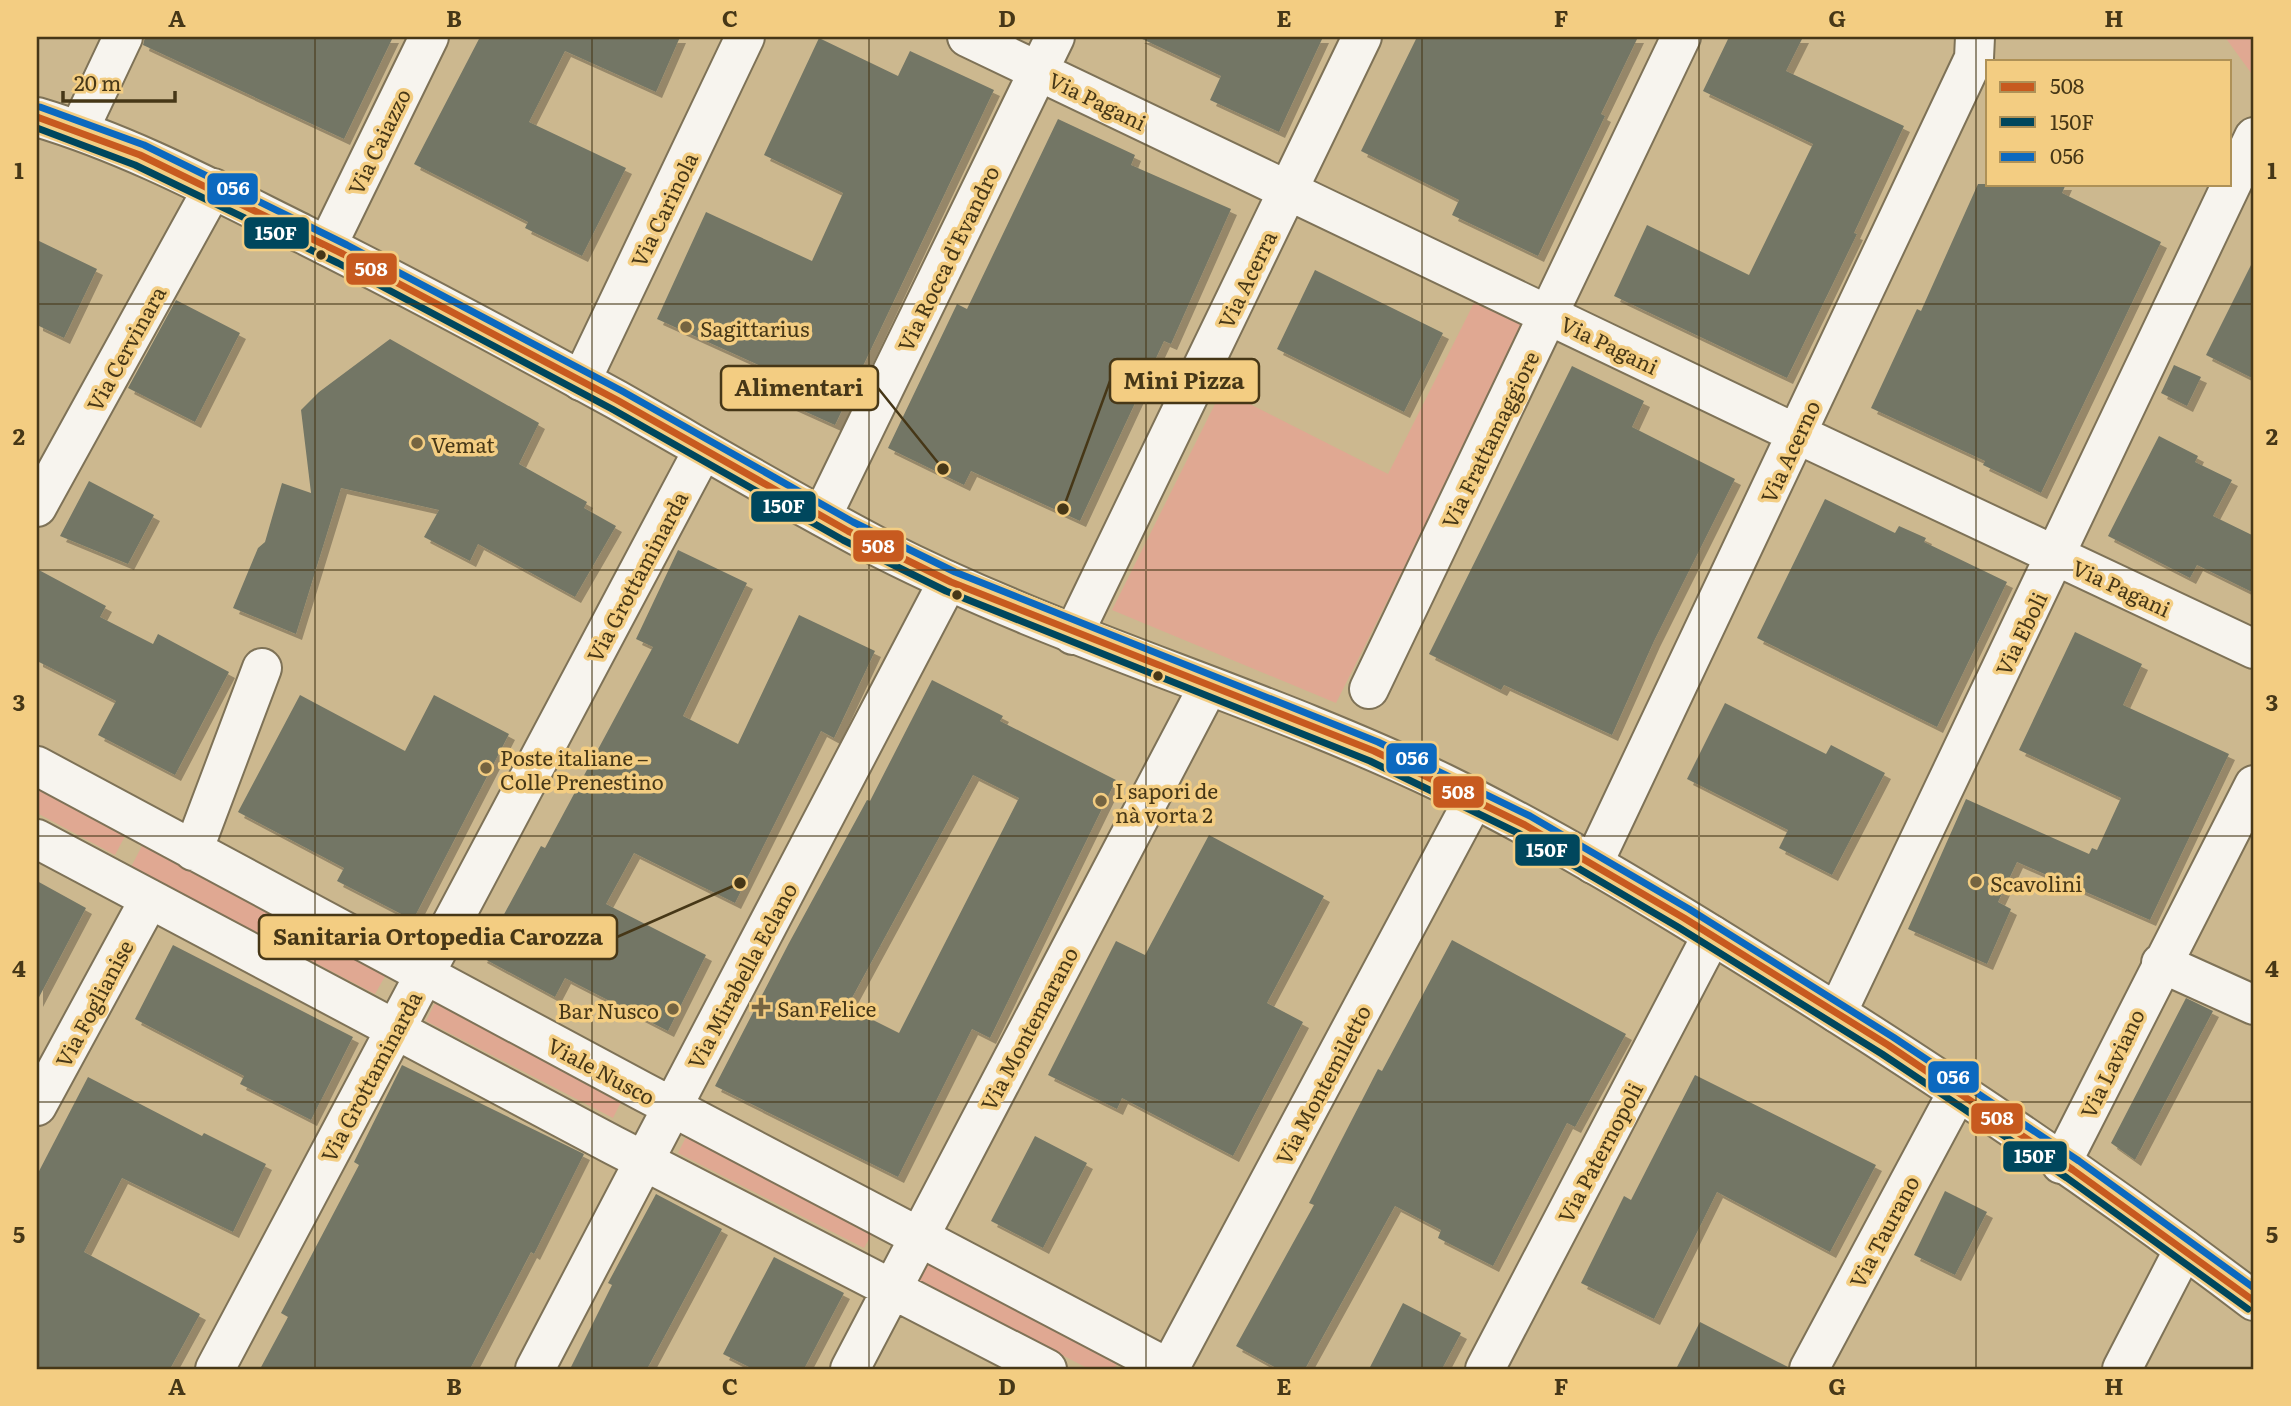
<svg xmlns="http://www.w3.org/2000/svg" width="2291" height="1406" font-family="Literata,serif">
  <defs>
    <filter id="shadow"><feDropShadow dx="6" dy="6" stdDeviation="0" flood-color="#0004"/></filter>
  </defs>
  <rect width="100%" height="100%" fill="#ccb88f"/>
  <path fill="#e0a892" d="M2225 37H2254V77Z
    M1477 297 1527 323 1336 703 1112 610 1222 390 1388 474Z
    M37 788 125 836 115 855 37 813Z
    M143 844 388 971 375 994 131 867Z
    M436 1001 623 1098 613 1118 426 1021Z
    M689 1131 876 1227 864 1248 678 1153Z
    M930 1256 1121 1357 1114 1369H1089L918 1280Z"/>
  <path fill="#737665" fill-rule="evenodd" filter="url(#shadow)" d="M145 37H393L344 139 143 45Z
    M480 37H680L656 92 565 51 529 122 626 168 582 256 525 228 528 222 414 164Z
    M1138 37H1323L1279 132 1210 100 1221 76Z
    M1417 37H1638L1601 114 1605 116 1538 256 1452 215 1459 200 1361 151Z
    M1729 37H1803L1786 71 1904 126 1854 233 1857 234 1787 378 1614 296 1647 225 1749 275 1813 144 1703 91Z
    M819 38 898 76 910 51 994 90 835 425 753 388 763 367 657 319 706 212 812 261 843 193 764 155Z
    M1058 119 1135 155 1131 165 1231 209 1171 344 1164 341 1080 521 971 471 964 485 888 448 957 304 967 309Z
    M1978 184H2066L2062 193 2161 242 2041 493 1983 465 1985 461 1871 408 1917 309 1921 311Z
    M37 240 97 269 64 338 37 325Z
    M2254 259V379L2206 355Z
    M1315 270 1443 333 1404 412 1277 349Z
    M176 300 240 333 195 422 128 388Z
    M390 339 539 423 519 464 587 502 584 508 616 526 575 597 478 544 470 561 424 537 439 510 341 488 296 634 233 608 258 548 265 542 282 483 311 493 301 410 319 392Z
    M2174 365 2201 377 2187 406 2161 393Z
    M1572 366 1644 401 1632 427 1735 479 1654 641 1612 735 1504 685 1501 690 1429 654Z
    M2159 436 2198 456 2195 462 2232 480 2213 516 2254 536V593L2197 565 2190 578 2108 536Z
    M89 481 154 515 128 564 60 536Z
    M1825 499 1895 533 1899 526 1926 538 1924 542 2007 582 1937 727 1757 638Z
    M678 550 747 583 683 716 738 744 799 615 875 651 834 738 821 731 735 903 634 853 606 904 706 955 668 1031 565 978 555 997 481 957 541 846 545 848 653 647 636 639Z
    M37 569 106 606 100 617 153 644 158 634 229 672 175 775 98 735 116 701 37 661Z
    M2075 632 2142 664 2123 705 2229 754 2150 920 2017 862 1998 902 2011 909 1987 964 1908 929 1966 799 2089 854 2092 848 2097 850 2121 798 2019 750Z
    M932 680 1003 716 1000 721 1116 780 990 1038 972 1029 898 1177 715 1086 789 943 867 800 870 801ZM973 775 1019 798 899 1033 847 1007Z
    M300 695 405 751 434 695 509 734 413 920 337 881 344 868 238 812Z
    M1725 703 1826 754 1831 745 1885 773 1832 875 1779 848 1788 830 1687 779Z
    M1209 835 1324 896 1267 1003 1303 1022 1233 1156 1122 1098 1117 1109 1048 1075 1116 941 1145 955Z
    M37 881 86 908 37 1001Z
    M1452 940 1626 1034 1575 1127 1567 1123 1493 1266 1438 1238 1441 1230 1395 1206 1305 1369H1278L1236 1346 1314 1205 1309 1203 1378 1069 1382 1071Z
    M173 945 353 1037 311 1120 240 1084 244 1076 135 1019Z
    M2186 998 2213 1011 2135 1160 2111 1143Z
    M402 1065 584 1154 534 1254 531 1252 470 1369H260L288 1317 281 1313 359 1165 354 1162Z
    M1695 1075 1876 1165 1830 1252 1717 1192 1654 1319 1581 1283 1624 1196 1631 1200Z
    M88 1077 202 1136 204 1133 266 1164 233 1232 122 1178 84 1252 200 1314 170 1369H37V1175Z
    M1035 1136 1087 1163 1043 1248 991 1221Z
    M1945 1191 1987 1212 1955 1275 1914 1255Z
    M656 1194 722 1229 647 1369H570L612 1285 608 1283Z
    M774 1257 844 1293 804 1369H753L723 1354Z
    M1403 1303 1461 1333 1442 1369H1369Z
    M1700 1322 1788 1367 1787 1369H1676Z"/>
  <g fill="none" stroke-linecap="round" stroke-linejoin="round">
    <defs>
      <path id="minor" d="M967 37 1797 434 2254 649
        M79 130 123 37
        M327 246 429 37
        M581 381 745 37
        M37 507 213 188
        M822 516 1055 37
        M1073 635 1362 37
        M1369 689 1681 37
        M37 766 642 1091 1170 1369
        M37 839 613 1145 1047 1369
        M193 851 262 668
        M1593 864 1974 58 1975 37
        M2161 963 2254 1005
        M1837 1013 2254 137
        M37 1106 149 900
        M2061 1164 2254 785
        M215 1369 703 450
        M535 1369 948 581
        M850 1369 1208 687
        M1169 1369 1474 799
        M1485 1369 1712 935
        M1809 1369 1957 1093
        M2122 1369 2184 1249"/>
      <path id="secondary" d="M37 117C131 145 216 191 303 234 409 287 513 343 617 400 705 450 792 502 882 549 1063 641 1260 695 1443 783 1553 837 1658 901 1762 966 1930 1070 2096 1181 2254 1301"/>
    </defs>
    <use href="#minor" stroke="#7e7257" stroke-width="42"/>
    <use href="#secondary" stroke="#7e7257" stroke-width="42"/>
    <use href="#minor" stroke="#f7f4ee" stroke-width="38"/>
    <use href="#secondary" stroke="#f7f4ee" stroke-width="38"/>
    <defs>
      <path id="bus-1" d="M37 117 140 155 343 254 617 400 848 531 951 582 1374 751 1525 825 1684 918 1888 1045 2073 1170 2254 1301"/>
      <path id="bus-2" d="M37 128 135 165 338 263 612 409 843 540 946 591 1370 761 1520 834 1678 927 1882 1054 2067 1178 2248 1309"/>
      <path id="bus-3" d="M40 107 144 145 347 245 622 391 853 522 955 572 1378 742 1530 816 1689 909 1893 1037 2079 1161 2254 1288"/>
    </defs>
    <use href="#bus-1" stroke="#f3cd82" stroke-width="12"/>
    <use href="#bus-2" stroke="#f3cd82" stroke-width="12"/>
    <use href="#bus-3" stroke="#f3cd82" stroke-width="12"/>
    <use href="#bus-1" stroke="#c75a1f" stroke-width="7"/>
    <use href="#bus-2" stroke="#00475d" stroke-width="7"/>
    <use href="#bus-3" stroke="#0c69bf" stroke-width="7"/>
  </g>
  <path fill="none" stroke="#463717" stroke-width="2" stroke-opacity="0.55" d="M315 37V1369M592 37V1369M869 37V1369M1146 37V1369M1422 37V1369M1699 37V1369M1976 37V1369M37 304H2254M37 570H2254M37 836H2254M37 1102H2254"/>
  <g fill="#463717" stroke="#f3cd82" stroke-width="2.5">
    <circle cx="321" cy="255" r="6"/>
    <circle cx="957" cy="595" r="6"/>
    <circle cx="1158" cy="676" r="6"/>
  </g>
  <g fill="#756441" stroke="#f3cd82" stroke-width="2.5">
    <circle cx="686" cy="327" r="7"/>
    <circle cx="417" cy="443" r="7"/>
    <circle cx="486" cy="768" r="7"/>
    <circle cx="1101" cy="801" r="7"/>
    <circle cx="1976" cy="882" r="7"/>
    <path d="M757.5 996.5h7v7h7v7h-7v7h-7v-7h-7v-7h7z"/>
    <circle cx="673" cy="1009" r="7"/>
  </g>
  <g text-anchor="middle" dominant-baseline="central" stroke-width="7" stroke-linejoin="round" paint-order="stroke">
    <g font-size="21" fill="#463717" stroke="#f3cd82">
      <text transform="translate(1098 100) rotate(26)">Via Pagani</text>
      <text transform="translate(378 141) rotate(-64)">Via Caiazzo</text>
      <text transform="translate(663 209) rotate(-64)">Via Carinola</text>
      <text transform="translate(947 258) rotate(-64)">Via Rocca d'Evandro</text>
      <text transform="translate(1246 279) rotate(-64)">Via Acerra</text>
      <text transform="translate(1610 344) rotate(26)">Via Pagani</text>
      <text transform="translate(125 348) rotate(-61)">Via Cervinara</text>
      <text transform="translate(1489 439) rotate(-64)">Via Frattamaggiore</text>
      <text transform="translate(1789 451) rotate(-65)">Via Acerno</text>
      <text transform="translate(636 576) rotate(-62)">Via Grottaminarda</text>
      <text transform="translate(2122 587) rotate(25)">Via Pagani</text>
      <text transform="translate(2020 633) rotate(-64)">Via Eboli</text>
      <text transform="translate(741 975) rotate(-62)">Via Mirabella Eclano</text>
      <text transform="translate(93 1003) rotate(-62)">Via Foglianise</text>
      <text transform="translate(1028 1028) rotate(-62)">Via Montemarano</text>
      <text transform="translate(2111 1063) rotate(-64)">Via Laviano</text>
      <text transform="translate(602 1070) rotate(28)">Viale Nusco</text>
      <text transform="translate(370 1076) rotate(-62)">Via Grottaminarda</text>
      <text transform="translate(1322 1084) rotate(-62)">Via Montemiletto</text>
      <text transform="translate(1599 1152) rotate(-62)">Via Paternopoli</text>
      <text transform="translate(1883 1231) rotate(-62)">Via Taurano</text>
    </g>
    <g font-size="21" fill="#463717" stroke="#f3cd82" text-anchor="start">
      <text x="700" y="327">Sagittarius</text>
      <text x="431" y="443">Vemat</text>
      <text x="500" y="756">Poste italiane –<tspan x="500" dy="24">Colle Prenestino</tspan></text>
      <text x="1115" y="789">I sapori de<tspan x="1115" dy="24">nà vorta 2</tspan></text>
      <text x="1990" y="882">Scavolini</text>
      <text x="777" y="1007">San Felice</text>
      <text x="659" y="1009" text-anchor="end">Bar Nusco</text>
    </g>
  </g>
  <path fill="none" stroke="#463717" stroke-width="2.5" d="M1063 509L1110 381M943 469L878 388M740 883L617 937"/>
  <g fill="#463717" stroke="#f3cd82" stroke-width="2.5">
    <circle cx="1063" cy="509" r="7"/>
    <circle cx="943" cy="469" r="7"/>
    <circle cx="740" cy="883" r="7"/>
  </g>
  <g fill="#f3cd82" stroke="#463717" stroke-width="2.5">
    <rect x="1110" y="359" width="149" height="44" rx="7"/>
    <rect x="721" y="366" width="157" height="44" rx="7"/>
    <rect x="259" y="915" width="358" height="44" rx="7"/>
  </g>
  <g font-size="23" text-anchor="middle" font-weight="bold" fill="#463717">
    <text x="1184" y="389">Mini Pizza</text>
    <text x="799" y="396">Alimentari</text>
    <text x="438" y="945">Sanitaria Ortopedia Carozza</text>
  </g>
  <g stroke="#f3cd82" stroke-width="2.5">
    <rect x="206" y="172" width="53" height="34" rx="7" fill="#0c69bf"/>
    <rect x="243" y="216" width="67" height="34" rx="7" fill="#00475d"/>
    <rect x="345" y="252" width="53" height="34" rx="7" fill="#c75a1f"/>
    <rect x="750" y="490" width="67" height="33" rx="7" fill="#00475d"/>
    <rect x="852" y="529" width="53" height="34" rx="7" fill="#c75a1f"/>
    <rect x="1385" y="742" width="53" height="33" rx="7" fill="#0c69bf"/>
    <rect x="1432" y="775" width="53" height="34" rx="7" fill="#c75a1f"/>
    <rect x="1514" y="833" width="67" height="34" rx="7" fill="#00475d"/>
    <rect x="1927" y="1060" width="53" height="34" rx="7" fill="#0c69bf"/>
    <rect x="1970" y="1102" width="54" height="33" rx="7" fill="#c75a1f"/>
    <rect x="2002" y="1140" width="66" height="33" rx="7" fill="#00475d"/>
  </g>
  <g font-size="19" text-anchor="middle" font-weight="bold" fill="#fff">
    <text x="233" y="195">056</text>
    <text x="276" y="240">150F</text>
    <text x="371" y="276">508</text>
    <text x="784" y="513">150F</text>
    <text x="878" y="553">508</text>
    <text x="1412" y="765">056</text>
    <text x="1458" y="799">508</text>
    <text x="1547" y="857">150F</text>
    <text x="1953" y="1084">056</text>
    <text x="1997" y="1125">508</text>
    <text x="2035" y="1163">150F</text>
  </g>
  <rect width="2291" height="1406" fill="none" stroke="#f3cd82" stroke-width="77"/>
  <rect x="1986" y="60" width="245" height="126" fill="#f3cd82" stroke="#ae9157" stroke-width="2"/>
  <rect x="2000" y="82" width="35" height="10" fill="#c75a1f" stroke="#ae9157" stroke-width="2"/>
  <text x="2050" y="94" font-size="21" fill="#463717">508</text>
  <rect x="2000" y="117" width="35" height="10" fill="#00475d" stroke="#ae9157" stroke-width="2"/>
  <text x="2050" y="130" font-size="21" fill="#463717">150F</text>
  <rect x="2000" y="152" width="35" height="10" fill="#0c69bf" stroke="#ae9157" stroke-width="2"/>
  <text x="2050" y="164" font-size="21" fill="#463717">056</text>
  <path d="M63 91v10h112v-10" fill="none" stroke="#463717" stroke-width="3.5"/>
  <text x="74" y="91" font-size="21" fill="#463717" stroke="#f3cd82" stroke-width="5" paint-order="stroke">20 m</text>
  <rect x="38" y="38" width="2214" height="1330" fill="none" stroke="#463717" stroke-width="2.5"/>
  <g font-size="23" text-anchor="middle" font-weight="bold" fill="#463717">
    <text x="177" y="27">A</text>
    <text x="454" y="27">B</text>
    <text x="730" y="27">C</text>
    <text x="1007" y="27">D</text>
    <text x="1284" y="27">E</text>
    <text x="1561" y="27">F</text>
    <text x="1837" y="27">G</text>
    <text x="2114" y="27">H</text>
    <text x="19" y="179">1</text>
    <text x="2272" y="179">1</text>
    <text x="19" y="445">2</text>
    <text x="2272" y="445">2</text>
    <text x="19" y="711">3</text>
    <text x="2272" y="711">3</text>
    <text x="19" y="977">4</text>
    <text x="2272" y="977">4</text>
    <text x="19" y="1243">5</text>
    <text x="2272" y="1243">5</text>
    <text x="177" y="1395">A</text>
    <text x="454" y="1395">B</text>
    <text x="730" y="1395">C</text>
    <text x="1007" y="1395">D</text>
    <text x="1284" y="1395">E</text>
    <text x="1561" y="1395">F</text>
    <text x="1837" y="1395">G</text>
    <text x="2114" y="1395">H</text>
  </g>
</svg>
